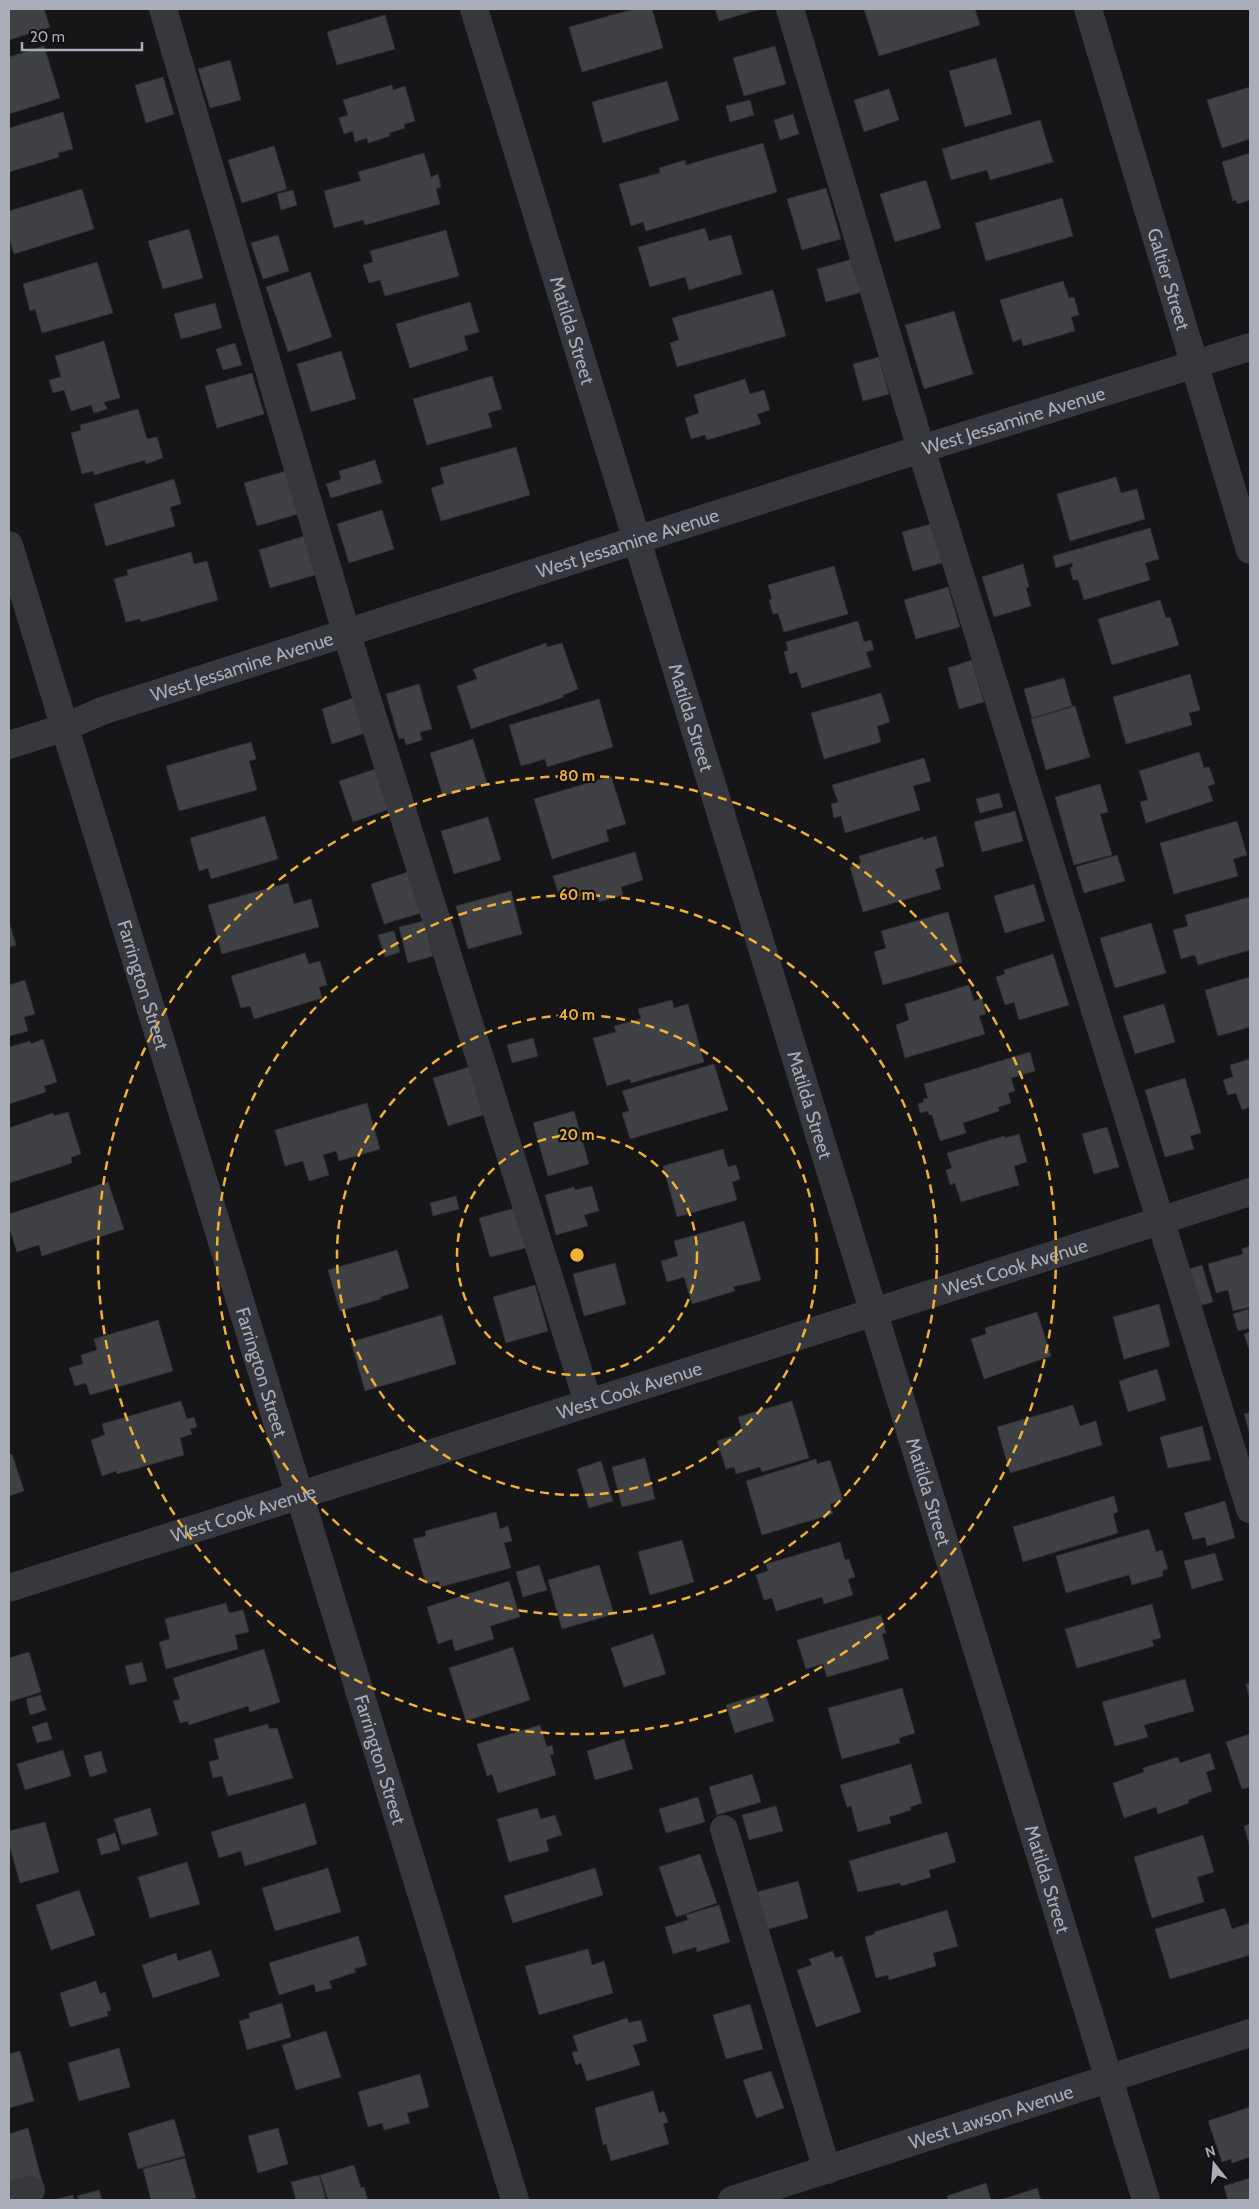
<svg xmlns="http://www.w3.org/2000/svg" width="1259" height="2209" font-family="Cabin,sans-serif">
  <rect width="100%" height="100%" fill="#161618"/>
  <path fill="#404145" stroke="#303034" d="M9 9H44L50 27 9 40Z
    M634 9H652L663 48 582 72 569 27Z
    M715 9H761L719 21Z
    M864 9H975L980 25 879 56Z
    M385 15 395 49 337 65 327 32Z
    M44 46 60 98 9 114V57Z
    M775 46 786 84 744 96 733 58Z
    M996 58 1012 114 965 127 949 71Z
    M230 60 241 100 210 108 198 69Z
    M163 77 174 114 146 123 135 85Z
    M667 81 679 120 603 143 592 102Z
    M392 85 393 90 405 86 415 121 404 124 405 128 389 133 390 136 368 143 367 138 355 142 353 131 344 134 339 118 348 115 343 100Z
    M1250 87V139L1222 148 1207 100Z
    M889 89 899 120 864 132 854 100Z
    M750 100 754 115 730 122 726 106Z
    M63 112 73 149 58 153 59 157 9 172V128Z
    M793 114 799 134 780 140 774 120Z
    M1040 120 1053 162 990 180 987 170 951 180 942 149Z
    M763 143 777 192 646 231 643 222 631 226 619 184 660 173 659 168 685 160 686 165Z
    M274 146 287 189 242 203 228 160Z
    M424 153 431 177 438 174 441 187 436 189 440 204 365 225 363 220 334 228 324 191 361 181 358 172Z
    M1250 153V200L1237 204 1236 200 1233 201 1222 162Z
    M926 180 941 228 895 242 880 194Z
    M826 188 841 239 802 250 787 199Z
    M82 189 94 229 14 254 9 238V211Z
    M293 190 297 205 281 210 277 194Z
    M1062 198 1073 236 986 261 975 223Z
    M705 228 709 241 731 235 742 274 689 290 685 277 650 287 638 247Z
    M189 229 203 278 163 289 148 241Z
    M446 230 459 276 385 296 380 280 369 283 363 265 373 262 370 251Z
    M278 235 289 271 263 279 251 243Z
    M852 259 862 292 826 302 817 269Z
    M97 262 113 313 42 333 35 309 30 311 23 284Z
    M310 272 332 337 288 352 266 287Z
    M1063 281 1069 298 1074 297 1079 315 1071 317 1075 331 1023 346 1021 339 1013 342 1000 300Z
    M773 290 786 336 677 367 670 343 679 340 672 318Z
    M470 302 479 332 464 336 468 350 410 368 396 324Z
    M215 303 222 328 181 339 174 314Z
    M954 311 973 374 924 389 905 325Z
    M104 341 120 398 104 402 107 409 94 413 91 405 71 411 64 390 53 393 49 380 61 377 55 356Z
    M235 343 242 365 223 370 216 349Z
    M341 351 356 399 311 412 297 364Z
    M879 357 889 394 863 401 853 364Z
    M252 373 264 414 217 428 205 386Z
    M492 376 502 409 488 413 492 427 427 445 413 399Z
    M745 379 750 394 764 390 770 410 757 414 761 424 707 440 705 435 691 439 685 418 699 413 694 395Z
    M138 409 147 439 157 437 163 458 146 464 145 460 94 475 93 471 82 474 71 433 81 430 80 425Z
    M516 447 530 495 441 521 431 488 444 484 440 468Z
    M375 460 382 483 331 498 326 484 341 479 339 471Z
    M286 471 298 514 257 526 244 483Z
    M1116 477 1121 493 1137 489 1145 519 1070 541 1057 494Z
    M174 479 181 504 170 507 175 526 106 546 94 504Z
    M382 510 394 549 349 563 337 524Z
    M931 524 942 563 913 571 902 532Z
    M1150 528 1159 559 1145 563 1150 580 1084 600 1078 580H1073L1070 568 1073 566 1072 563 1056 568 1053 556Z
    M304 536 315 575 270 588 259 550Z
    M191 552 194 564 207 561 218 600 141 622 140 619 126 622 114 579 128 575 127 570Z
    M1023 564 1029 587 1026 588 1031 606 994 617 982 577Z
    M834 566 848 614 784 632 778 613 773 614 769 600 772 599 768 585Z
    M948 587 960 627 916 639 904 600Z
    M1160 600 1166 618 1170 617 1179 645 1112 665 1098 619Z
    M858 621 864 642 871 640 874 650 866 652 871 667 802 688 797 672 790 674 784 652 788 650 786 642Z
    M546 643 547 647 562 643 578 689 563 695 564 697 471 729 457 686 477 679 473 669Z
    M972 660 984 702 959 709 948 668Z
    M1190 674 1200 710 1189 713 1192 725 1126 744 1113 697Z
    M1064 678 1072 706 1032 718 1024 689Z
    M419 684 432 729 420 732 422 740 406 745 404 738 399 739 386 694Z
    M881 693 890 722 877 726 881 742 824 759 811 713Z
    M353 698 365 733 332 744 322 709Z
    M599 699 613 747 547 767 545 759 521 766 509 725Z
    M1075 706 1090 757 1046 770 1031 719Z
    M473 739 487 783 443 796 430 753Z
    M251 742 256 759 249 761 257 790 179 811 166 766Z
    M1199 752 1204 768 1209 767 1215 784 1208 786 1213 801 1146 823 1140 802 1148 800 1139 771Z
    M924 758 931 781 913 786 920 810 845 833 841 816 834 818 831 804 838 802 832 785Z
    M376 769 390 809 353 822 339 781Z
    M611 776 626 824 606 830 609 841 552 859 534 799Z
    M1100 784 1108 812 1100 814 1112 855 1074 865 1055 797Z
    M999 793 1003 807 980 813 976 799Z
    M1015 811 1023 841 982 852 974 822Z
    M265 816 278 859 211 879 208 868 199 871 190 838Z
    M488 817 501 860 454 874 441 831Z
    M1237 821 1247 855 1233 859 1238 876 1174 894 1160 843Z
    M936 836 944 866 935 869 941 889 863 912 850 867 861 863 859 856 923 837V840Z
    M635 852 643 880 621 887 623 895 599 902 597 895 576 901 573 891 559 895 553 876Z
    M1117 855 1125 881 1084 893 1076 867Z
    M408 872 421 913 384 924 371 884Z
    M288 883 294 904 311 899 319 927 222 954 208 905Z
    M1034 884 1045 921 1005 933 994 896Z
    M511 891 522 934 468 949 456 906Z
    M1250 897V950L1198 965 1195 955 1181 959 1173 930 1188 926 1185 915Z
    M948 912 962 962 883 985 874 952 886 948 881 931Z
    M424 921 433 956 408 963 399 927Z
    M9 922 16 945 9 947Z
    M1151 923 1166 973 1115 988 1100 938Z
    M394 931 400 952 385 957 378 935Z
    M305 953 309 964 320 961 327 985 319 987 322 998 254 1019 250 1006 241 1008 231 976Z
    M1053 954 1069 1005 1019 1020 1014 1002 1005 1005 996 977 1005 974 1004 970Z
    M1250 977V1027L1218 1036 1205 990Z
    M25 980 35 1014 24 1017 28 1031 9 1036V985Z
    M969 985 974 1001 982 998 986 1014 979 1016 985 1034 905 1058 896 1025 909 1020 905 1004Z
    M672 1000 674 1008 688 1004 704 1062 631 1083 630 1079 607 1086 593 1038 616 1032 614 1026 641 1019 638 1009Z
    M1164 1004 1175 1042 1135 1054 1123 1016Z
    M533 1038 538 1056 512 1063 507 1045Z
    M43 1039 57 1082 44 1086 46 1092 9 1104V1047L30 1041 31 1044Z
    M1030 1052 1035 1071 1011 1078 1015 1091 1008 1093 1011 1103 998 1107 999 1111 963 1123 966 1133 940 1141 932 1115H929L928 1111 920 1113 918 1104 924 1102 923 1099 928 1098 924 1084Z
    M1250 1059V1107L1242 1110 1236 1093 1228 1095 1223 1080 1233 1077 1230 1065Z
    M714 1064 728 1110 630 1139 622 1113 629 1111 622 1091Z
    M469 1067 483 1115 448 1126 433 1078Z
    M1185 1078 1201 1133 1190 1136 1194 1149 1165 1157 1145 1090Z
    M367 1103 380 1149 339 1161 336 1151 323 1155 329 1175 309 1181 303 1161 285 1166 275 1130Z
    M574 1111 589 1164 548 1176 533 1123Z
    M68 1112 81 1154 71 1157 72 1163 9 1183V1128L53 1113 54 1116Z
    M1107 1127 1119 1167 1094 1174 1082 1134Z
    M1019 1134 1027 1162 1014 1166 1019 1185 961 1202 955 1183 950 1185 946 1170 952 1168 947 1153 1004 1136 1005 1138Z
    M723 1149 728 1167 736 1165 740 1179 732 1182 737 1200 677 1217 663 1166Z
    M108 1182 124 1229 42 1256 39 1245 17 1252 9 1227V1214Z
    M592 1186 599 1211 584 1215 588 1226 556 1235 545 1195 574 1187 575 1190Z
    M456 1196 459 1209 433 1216 430 1203Z
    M515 1208 526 1248 490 1257 479 1218Z
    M744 1221 761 1280 733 1287 735 1291 692 1304 684 1277 667 1282 661 1261 678 1256 674 1241Z
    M1250 1246V1307L1233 1311 1228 1290 1216 1293 1208 1264 1243 1254 1242 1249Z
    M397 1250 409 1288 380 1297 381 1299 340 1311 328 1270Z
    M615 1263 626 1304 584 1316 573 1274Z
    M1202 1265 1213 1302 1188 1309 1177 1273Z
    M535 1285 548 1331 506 1343 493 1297Z
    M1159 1304 1170 1346 1124 1359 1113 1317Z
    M1248 1309 1250 1328 1238 1331 1233 1314Z
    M1037 1312 1051 1356 984 1379 971 1339 986 1334 985 1328Z
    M442 1315 456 1364 365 1391 351 1342Z
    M158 1320 173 1371 90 1395 86 1383 75 1386 69 1368 83 1364 81 1355 97 1350 94 1339Z
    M1250 1332V1349H1249L1244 1334Z
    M1157 1369 1166 1400 1128 1412 1119 1381Z
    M181 1401 187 1419 194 1417 197 1427 190 1429 192 1434 180 1438 184 1455 117 1474 116 1471 102 1476 91 1440 105 1435 102 1424Z
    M792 1401 809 1458 762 1472 760 1467 736 1474 734 1467 726 1469 717 1441 740 1434 739 1431 742 1430 738 1417Z
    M1073 1405 1080 1426 1096 1421 1102 1445 1010 1473 997 1427Z
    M1250 1412V1435L1244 1414Z
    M1202 1426 1211 1460 1168 1468 1160 1437Z
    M12 1454 24 1491 9 1496V1455Z
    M645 1458 655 1499 622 1507 612 1467Z
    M816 1459 817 1464 830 1460 843 1500 830 1504 833 1514 762 1535 746 1481Z
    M601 1461 613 1501 589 1508 577 1469Z
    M1114 1496 1118 1512 1113 1514 1118 1533 1023 1562 1013 1527Z
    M1225 1501 1235 1538 1207 1546 1205 1537 1193 1540 1184 1513Z
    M496 1512 500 1529 508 1526 512 1541 504 1543 511 1568 440 1587 439 1581 426 1584 413 1539 426 1536 425 1531Z
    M1149 1529 1156 1552 1162 1550 1168 1569 1162 1571 1163 1576 1132 1585 1129 1575 1066 1593 1056 1556Z
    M682 1540 694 1582 650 1595 638 1552Z
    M840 1542 845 1560 849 1559 855 1577 848 1579 853 1595 824 1604 822 1597 776 1611 772 1598 764 1600 756 1575 768 1571 766 1564Z
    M1215 1553 1223 1580 1192 1589 1184 1561Z
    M539 1565 547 1590 523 1597 516 1572Z
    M599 1565 614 1614 562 1629 548 1580Z
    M509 1581 520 1617 490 1626 494 1639 455 1651 452 1639 438 1644 427 1607Z
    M226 1603 229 1613 243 1610 249 1632 235 1635 238 1649 166 1669 159 1642 170 1639 165 1619Z
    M1152 1604 1161 1638 1152 1640 1154 1646 1077 1668 1065 1629Z
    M881 1615 886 1633 882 1634 889 1659 827 1677 823 1664 806 1669 797 1640Z
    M653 1634 666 1674 624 1687 611 1648Z
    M513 1647 530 1700 466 1721 449 1668Z
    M264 1649 280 1702 250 1712 248 1706 189 1725 188 1721 180 1723 173 1701 180 1699 173 1678Z
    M29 1652 41 1692 9 1702V1658Z
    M142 1662 147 1681 130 1685 125 1666Z
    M1185 1679 1194 1711 1144 1725 1148 1737 1115 1746 1102 1702Z
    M1250 1683V1701L1246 1684Z
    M902 1688 915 1733 899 1738 900 1743 842 1759 828 1708Z
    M765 1693 774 1721 735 1733 726 1705Z
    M41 1695 46 1710 30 1715 26 1699Z
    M47 1722 52 1739 37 1743 32 1727Z
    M268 1724 269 1729 277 1728 293 1778 228 1796 222 1776 213 1778 209 1762 219 1759 214 1739Z
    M540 1725 547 1747 552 1745 554 1754 550 1755 556 1775 498 1793 492 1774 487 1776 477 1744Z
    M1250 1734V1787L1242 1789 1226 1742Z
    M624 1739 633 1769 595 1780 587 1751Z
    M63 1750 71 1776 25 1790 17 1764Z
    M101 1751 107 1772 90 1777 84 1756Z
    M1210 1753 1215 1769 1206 1772 1212 1791 1188 1800 1189 1803 1158 1814 1156 1807 1124 1818 1113 1783 1144 1772 1143 1768 1178 1757 1180 1763Z
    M911 1764 922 1803 910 1807 911 1810 889 1817 891 1823 858 1832 851 1806 847 1807 840 1785Z
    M752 1774 761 1802 717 1815 709 1787Z
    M698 1797 705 1822 666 1833 659 1809Z
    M305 1803 317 1844 245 1866 241 1851 219 1858 211 1832Z
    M776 1806 783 1831 749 1840 742 1815Z
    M150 1808 158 1835 122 1845 114 1819Z
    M537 1808 541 1819 555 1815 562 1835 546 1840 549 1851 509 1862 497 1819Z
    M45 1822 59 1872 20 1883 9 1844V1831Z
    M1250 1824V1847L1244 1826Z
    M947 1832 956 1862 929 1870 931 1877 901 1886 900 1883 858 1892 849 1861Z
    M115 1833 120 1850 101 1855 97 1839Z
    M1203 1835 1214 1872 1197 1877 1204 1902 1152 1918 1134 1857Z
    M700 1854 717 1903 676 1917 659 1867Z
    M187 1862 200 1904 150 1918 138 1877Z
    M328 1868 341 1912 275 1931 262 1888Z
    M595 1868 603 1895 513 1923 504 1896Z
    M798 1881 808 1918 765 1930 754 1893Z
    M79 1890 95 1935 51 1950 36 1905Z
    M719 1905 730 1942 697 1952 696 1947 673 1954 665 1927 688 1920 686 1915Z
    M1225 1908 1232 1929 1250 1923V1955L1170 1979 1155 1929Z
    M947 1910 958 1946 933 1953 936 1966 889 1980 888 1975 876 1978 865 1937 875 1934 874 1932Z
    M358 1936 367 1965 354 1969 356 1972 329 1981 332 1988 316 1992 314 1984 279 1995 269 1963Z
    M588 1949 592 1965 604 1961 613 1993 539 2015 525 1966Z
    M211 1950 220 1976 153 1998 142 1965 176 1953 178 1961Z
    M833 1951 835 1958 842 1956 861 2012 816 2027 797 1970 812 1965 809 1959Z
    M96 1981 100 1994 105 1992 111 2010 107 2012 108 2016 70 2027 60 1993Z
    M282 2003 291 2037 247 2050 239 2021 250 2018 249 2013Z
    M750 2004 763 2049 726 2059 713 2015Z
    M627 2018 629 2023 641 2020 647 2041 633 2045 640 2065 587 2081 581 2063 576 2065 572 2052 578 2051 573 2036Z
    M326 2031 341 2077 296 2090 282 2045Z
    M119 2048 130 2087 79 2101 68 2063Z
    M20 2051 34 2101 9 2108V2054Z
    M771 2071 784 2108 756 2118 743 2080Z
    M420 2074 429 2107 407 2113 410 2123 384 2130 382 2123 368 2127 358 2092Z
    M653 2091 659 2113 664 2111 668 2122 663 2124 669 2144 611 2161 606 2144 603 2145 595 2108Z
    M1250 2107V2157L1232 2163 1231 2159 1222 2162 1208 2121Z
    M174 2119 185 2156 138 2169 128 2133Z
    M28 2128 43 2185 9 2195V2134Z
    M278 2128 288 2164 258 2173 248 2136Z
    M185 2158 196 2198 185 2200H151L143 2169Z
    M354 2165 361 2188 364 2187 368 2200H328L320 2175Z
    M319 2175 326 2200H296L291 2182Z
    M1250 2178V2200H1228L1224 2186Z
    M986 2183 991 2200H948L947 2196Z
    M1037 2188 1041 2200H1000Z
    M99 2190 102 2200H79L77 2196Z
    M73 2195 74 2200H53Z"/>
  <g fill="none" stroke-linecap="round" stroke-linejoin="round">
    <g stroke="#37383d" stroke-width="28">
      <path d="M163 9 346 632 588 1402"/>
      <path id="s1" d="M474 9 1146 2200"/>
      <path d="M790 9 921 449 1250 1509"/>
      <path id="s2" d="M1088 9 1250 550"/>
      <path id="s3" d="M9 545 515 2200"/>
      <path id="s4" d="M9 745 63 728 102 711 921 449 1250 347"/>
      <path id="s5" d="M9 1588 1250 1192"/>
      <path d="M724 1829 827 2170"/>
      <path d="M9 2196 31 2190"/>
      <path id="s6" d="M732 2200 1250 2033"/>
    </g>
  </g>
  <g fill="none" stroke="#f2b134" stroke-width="2.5" stroke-dasharray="9 6">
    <circle cx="577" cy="1255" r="120"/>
    <circle cx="577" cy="1255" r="240"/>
    <circle cx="577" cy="1255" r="360"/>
    <circle cx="577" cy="1255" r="479"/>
  </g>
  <g text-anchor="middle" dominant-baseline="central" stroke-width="4.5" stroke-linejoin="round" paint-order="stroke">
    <g font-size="19" fill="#a8adb8" stroke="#111113">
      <text stroke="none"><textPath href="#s2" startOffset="282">Galtier Street</textPath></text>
      <text stroke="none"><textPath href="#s1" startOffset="336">Matilda Street</textPath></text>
      <text stroke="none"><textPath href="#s4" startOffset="1056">West Jessamine Avenue</textPath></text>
      <text stroke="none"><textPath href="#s4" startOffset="651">West Jessamine Avenue</textPath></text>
      <text stroke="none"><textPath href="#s4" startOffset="246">West Jessamine Avenue</textPath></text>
      <text stroke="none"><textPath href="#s1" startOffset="741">Matilda Street</textPath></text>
      <text stroke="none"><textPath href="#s3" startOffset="460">Farrington Street</textPath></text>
      <text stroke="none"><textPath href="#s1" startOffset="1146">Matilda Street</textPath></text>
      <text stroke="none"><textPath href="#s5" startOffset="1056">West Cook Avenue</textPath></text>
      <text stroke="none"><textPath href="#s3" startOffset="865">Farrington Street</textPath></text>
      <text stroke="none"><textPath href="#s5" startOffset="651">West Cook Avenue</textPath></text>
      <text stroke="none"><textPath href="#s1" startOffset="1551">Matilda Street</textPath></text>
      <text stroke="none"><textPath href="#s5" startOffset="246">West Cook Avenue</textPath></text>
      <text stroke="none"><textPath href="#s3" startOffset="1270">Farrington Street</textPath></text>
      <text stroke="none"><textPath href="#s1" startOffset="1956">Matilda Street</textPath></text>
      <text stroke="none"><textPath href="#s6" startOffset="272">West Lawson Avenue</textPath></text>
    </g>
  </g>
  <circle cx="577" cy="1255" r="8" fill="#f2b134" stroke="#111113" stroke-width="2.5"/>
  <g font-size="15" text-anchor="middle" font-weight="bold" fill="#f2b134" stroke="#111113" stroke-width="4.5" stroke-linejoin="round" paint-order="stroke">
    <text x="577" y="781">80 m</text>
    <text x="577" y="900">60 m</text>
    <text x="577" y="1020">40 m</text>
    <text x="577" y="1140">20 m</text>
  </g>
  <rect width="1259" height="2209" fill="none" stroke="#a8adb8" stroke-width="20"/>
  <g transform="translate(1214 2164) rotate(343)" stroke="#111113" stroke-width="4" paint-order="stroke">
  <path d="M0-4L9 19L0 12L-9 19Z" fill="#a8adb8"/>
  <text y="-8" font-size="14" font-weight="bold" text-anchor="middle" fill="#a8adb8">N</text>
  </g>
  <path d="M22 42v8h120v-8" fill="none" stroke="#a8adb8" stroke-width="2.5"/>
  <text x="30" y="42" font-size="15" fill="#a8adb8" stroke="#111113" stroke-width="4" paint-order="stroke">20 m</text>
</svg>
